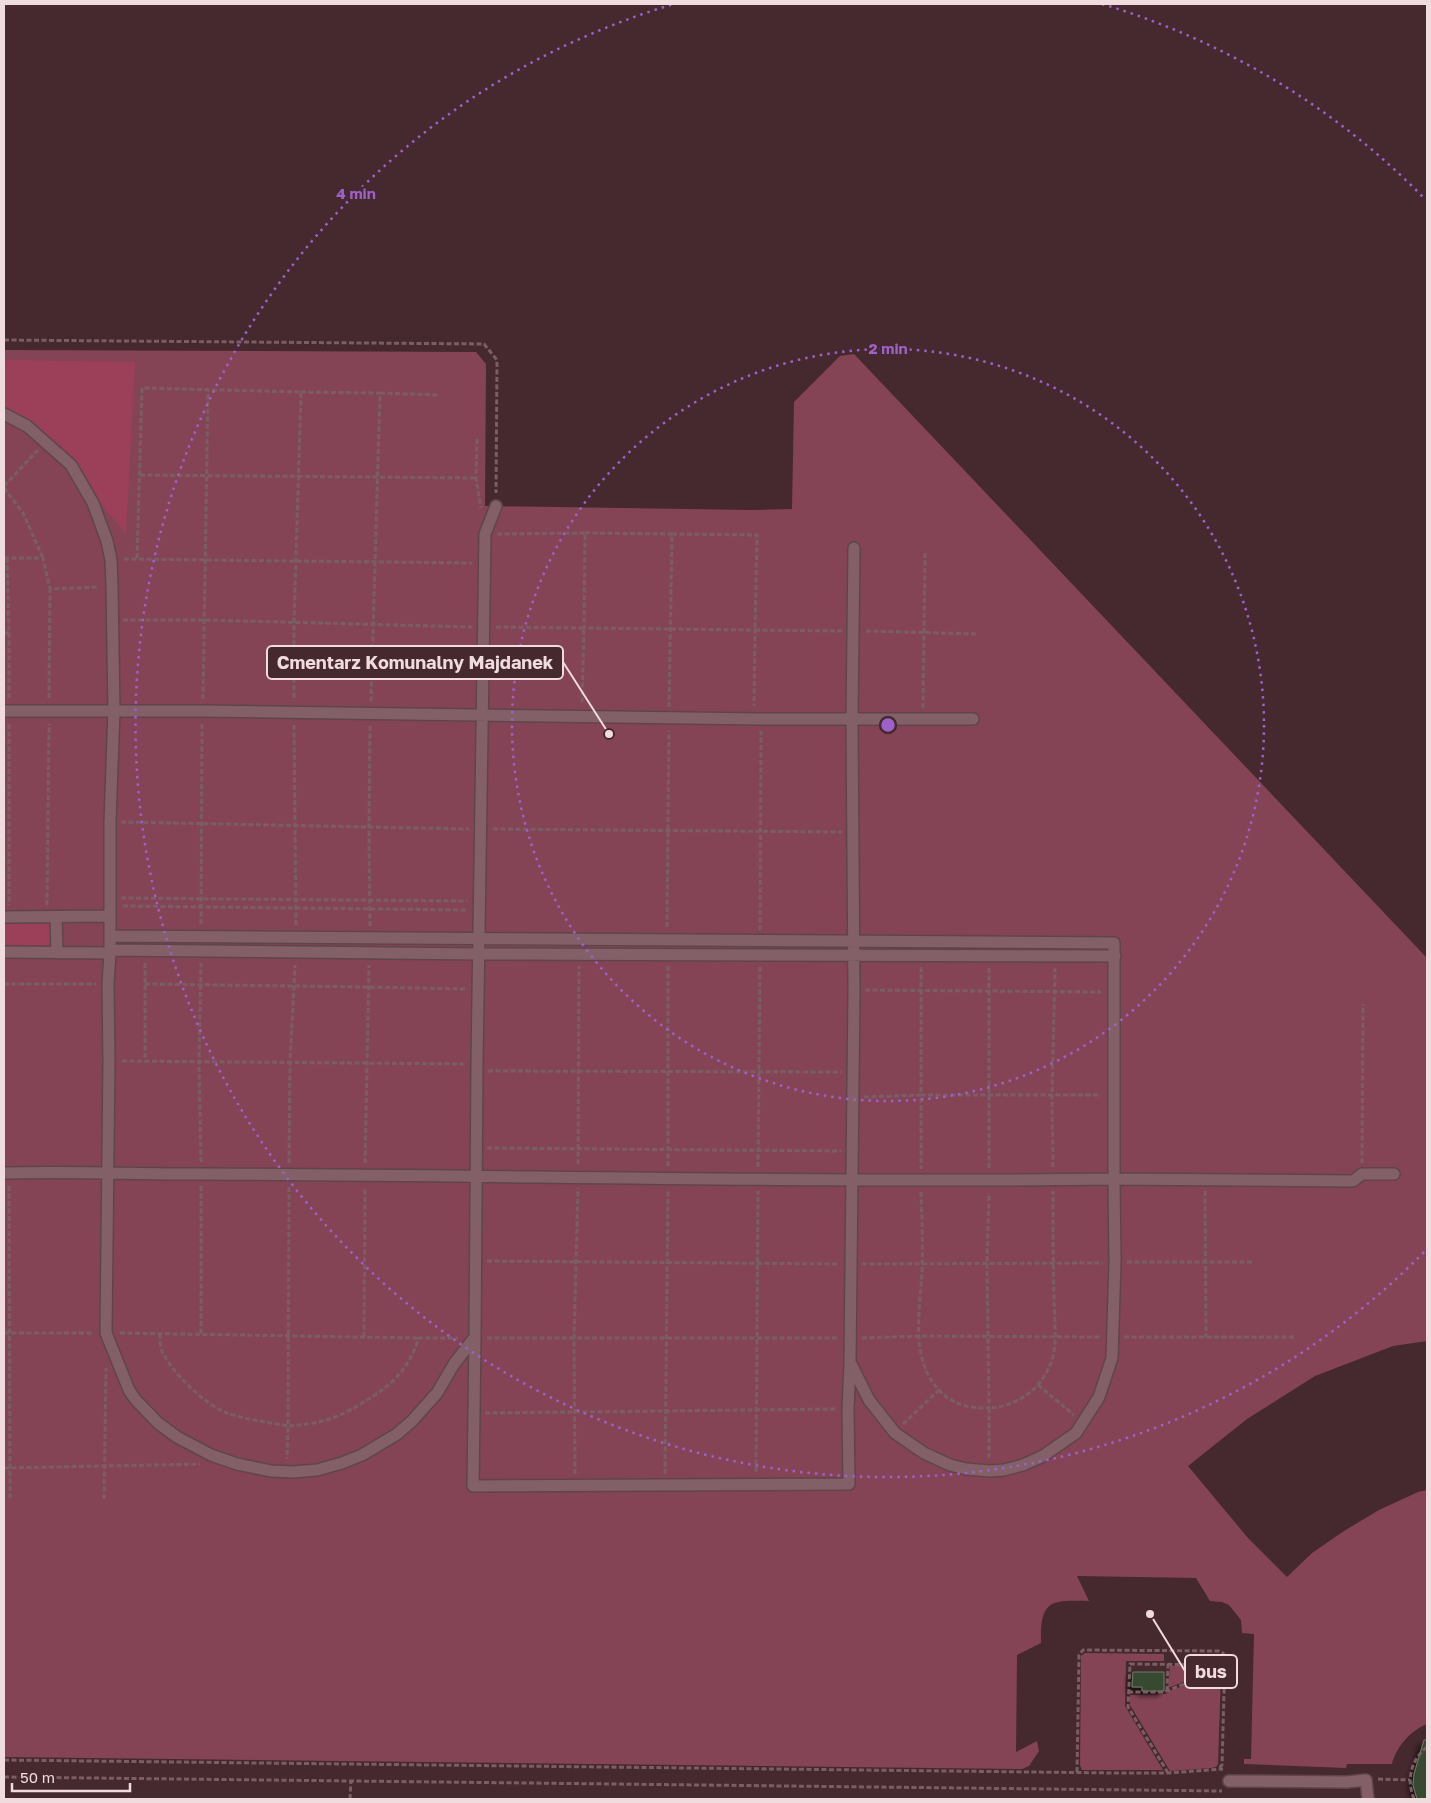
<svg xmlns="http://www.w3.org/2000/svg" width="1431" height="1803" font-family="'Golos Text',sans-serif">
  <defs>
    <filter id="shadow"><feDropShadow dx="-4.5" dy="4.5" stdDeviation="2.5" flood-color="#0009"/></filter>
  </defs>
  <rect width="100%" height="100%" fill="#46282f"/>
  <path fill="#854455" d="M4 350 476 352 486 364 485 506 751 510 792 509 794 402 840 356 854 354 1427 958V1341L1393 1346 1315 1376 1247 1419 1188 1466 1248 1538 1287 1577 1312 1553 1344 1531 1379 1510 1418 1492 1427 1490V1724C1411 1730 1396 1747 1392 1764H1347L1346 1768 1244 1764V1759H1251L1254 1634 1242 1633 1241 1620 1229 1605 1222 1602 1210 1601 1196 1578 1077 1576 1089 1601C1050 1600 1040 1600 1041 1643L1017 1655 1016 1752 1037 1741 1039 1751 1029 1766 1022 1769 4 1757Z
    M1085 1653 1164 1654V1661H1126L1125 1706 1163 1770H1082L1080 1765 1081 1656Z
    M1170 1666H1224L1168 1688Z
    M1221 1673 1218 1764 1216 1767 1211 1768 1170 1771 1130 1705V1695L1166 1694 1169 1691Z"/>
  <path fill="#9c405a" d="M4 360 135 362 126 534 94 495 70 459 37 426 4 410Z
    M4 923 51 924V948H4Z"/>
  <path fill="#394a31" stroke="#6a7d62" filter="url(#shadow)" d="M1133 1672H1164V1691H1142V1687H1132Z
    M1424 1740H1427V1799H1417L1413 1785 1414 1774Z"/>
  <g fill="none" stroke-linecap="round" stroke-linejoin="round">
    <defs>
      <path id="pedestrian" d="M4 414 27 426 71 465 93 503 107 541 111 560 112 586 114 710 110 822V953L108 984 109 1061 106 1333 129 1390 135 1399 158 1423 177 1437 211 1455 237 1464 271 1471 293 1472 317 1470 342 1463 362 1455 397 1434 412 1421 437 1393 454 1364 475 1337 477 1064 485 534 496 506
        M4 711H202L761 719H973
        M4 917 110 916
        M56 917 57 953
        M110 936 1114 943V1179L1353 1181 1362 1174H1394
        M110 950 479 954 1115 956
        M4 952 110 953
        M4 1173C69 1171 134 1174 199 1174 504 1175 809 1183 1114 1179L1115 1262 1112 1358 1099 1397 1076 1433 1043 1456 1023 1465 1004 1470 990 1471 966 1469 950 1465 924 1453 895 1433 869 1400 850 1362 854 990 852 720 854 548
        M475 1337 473 1486 849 1484 848 1409 850 1364
        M1229 1781 1347 1782 1366 1780 1368 1799"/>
    </defs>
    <use href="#pedestrian" stroke="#5f454b" stroke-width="14"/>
    <path stroke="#7a5e64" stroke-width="3" stroke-dasharray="5 2.5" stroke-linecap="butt" d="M4 340 484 344 497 360 496 493
      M301 392 380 393 371 701
      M380 393 437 395
      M477 439 476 478 481 508
      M140 475 476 478
      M4 486 38 450
      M4 488 23 513 43 558
      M585 533 672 534 669 707
      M497 534 585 533 584 628 755 630 754 706
      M672 534 757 535 755 630 842 631
      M4 558H43L50 589 99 587
      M7 558 9 633V700
      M137 558 142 388 301 392 294 622V701
      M124 559 472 563
      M123 620H204L472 627
      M496 627 584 628 582 704
      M866 631 977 634
      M4 633H9
      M49 698 50 589
      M203 699 208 390
      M923 708 925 553
      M9 724V905
      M294 725 296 926
      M121 822 469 829
      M493 829 842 832
      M121 898 467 901
      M47 905 49 724
      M123 906 467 910
      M201 924 202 723
      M370 926 369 827 370 725
      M667 927 669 731
      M760 930 761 731
      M145 963V1061
      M668 966V1167
      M921 967V1095H1101
      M989 968V1169
      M4 984H96
      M145 984 368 987 466 989
      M865 990 1101 992
      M122 1061 466 1064
      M488 1071 842 1072
      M864 1097 921 1095V1169
      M487 1148 841 1151
      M201 1162 199 1062 201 963
      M289 1163 290 1062 295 965
      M365 1163 369 965
      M1362 1163 1363 1004
      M578 1164 579 966
      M758 1167 760 966
      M1053 1167 1052 1095 1055 968
      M9 1186 10 1498
      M201 1186V1334
      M289 1187 288 1426C318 1424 337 1419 362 1403 392 1385 407 1372 419 1338H458
      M1205 1191 1206 1337
      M921 1192C922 1219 923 1246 922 1272 920 1312 909 1361 941 1392 955 1406 970 1408 989 1408L987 1264 989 1193
      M487 1261 838 1264
      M1127 1262H1253
      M862 1264 1103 1263
      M4 1333H93
      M120 1333 419 1338
      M160 1334C160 1339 160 1344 161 1349 170 1371 205 1405 227 1413 247 1420 268 1422 288 1426L287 1459
      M364 1337 365 1187
      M1124 1337H1294
      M487 1338H838
      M862 1338 919 1336 1101 1337
      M1038 1385 1074 1415
      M485 1413 836 1409
      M903 1424 939 1390
      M989 1458V1408C1018 1406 1040 1390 1051 1363 1058 1344 1054 1319 1054 1298 1053 1262 1053 1227 1053 1191
      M4 1468 200 1464
      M756 1472 758 1191
      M575 1474 574 1339 578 1188
      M665 1474 668 1191
      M104 1499 106 1368
      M1167 1691 1168 1664
      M1128 1692H1164L1230 1666
      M4 1760 1117 1773H1168L1223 1769
      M1077 1772 1079 1655 1083 1650 1219 1651 1223 1653 1225 1657 1222 1765 1218 1769
      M1168 1773 1128 1707 1130 1664 1234 1665
      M4 1777 1222 1791
      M1378 1779 1410 1780
      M350 1799 351 1781
      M1414 1799C1406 1779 1411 1760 1427 1747"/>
    <use href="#pedestrian" stroke="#836067" stroke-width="11"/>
  </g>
  <g fill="none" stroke="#9e60c9" stroke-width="2.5" stroke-dasharray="2.5 5">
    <circle cx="888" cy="725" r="376"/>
    <path d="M1424 1252A752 752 0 1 1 674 4M1102 4A752 752 0 0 1 1424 198"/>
  </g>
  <circle cx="888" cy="725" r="8" fill="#9e60c9" stroke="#46282f" stroke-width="2.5"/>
  <g font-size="15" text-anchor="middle" font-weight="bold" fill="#9e60c9" stroke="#46282f" stroke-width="5" stroke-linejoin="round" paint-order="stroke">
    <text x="356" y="199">4 min</text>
    <text x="888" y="354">2 min</text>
  </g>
  <path fill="none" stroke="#f0dbdf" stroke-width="2" d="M609 734L563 662M1150 1614L1185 1671"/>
  <g fill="#f0dbdf" stroke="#46282f" stroke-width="2">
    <circle cx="609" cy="734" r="5"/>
    <circle cx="1150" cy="1614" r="5"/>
  </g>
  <g fill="#46282f" stroke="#f0dbdf" stroke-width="2">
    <rect x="267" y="646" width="296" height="33" rx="5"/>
    <rect x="1185" y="1655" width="52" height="33" rx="5"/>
  </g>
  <g font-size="18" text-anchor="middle" font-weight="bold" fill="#f0dbdf">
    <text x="415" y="669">Cmentarz Komunalny Majdanek</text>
    <text x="1211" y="1678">bus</text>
  </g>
  <rect width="1431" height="1803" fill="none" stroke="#f0dbdf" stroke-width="10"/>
  <path d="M12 1783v8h118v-8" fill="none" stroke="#f0dbdf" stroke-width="2.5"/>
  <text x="20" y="1783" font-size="15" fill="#f0dbdf" stroke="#46282f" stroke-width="4" paint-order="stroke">50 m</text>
</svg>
